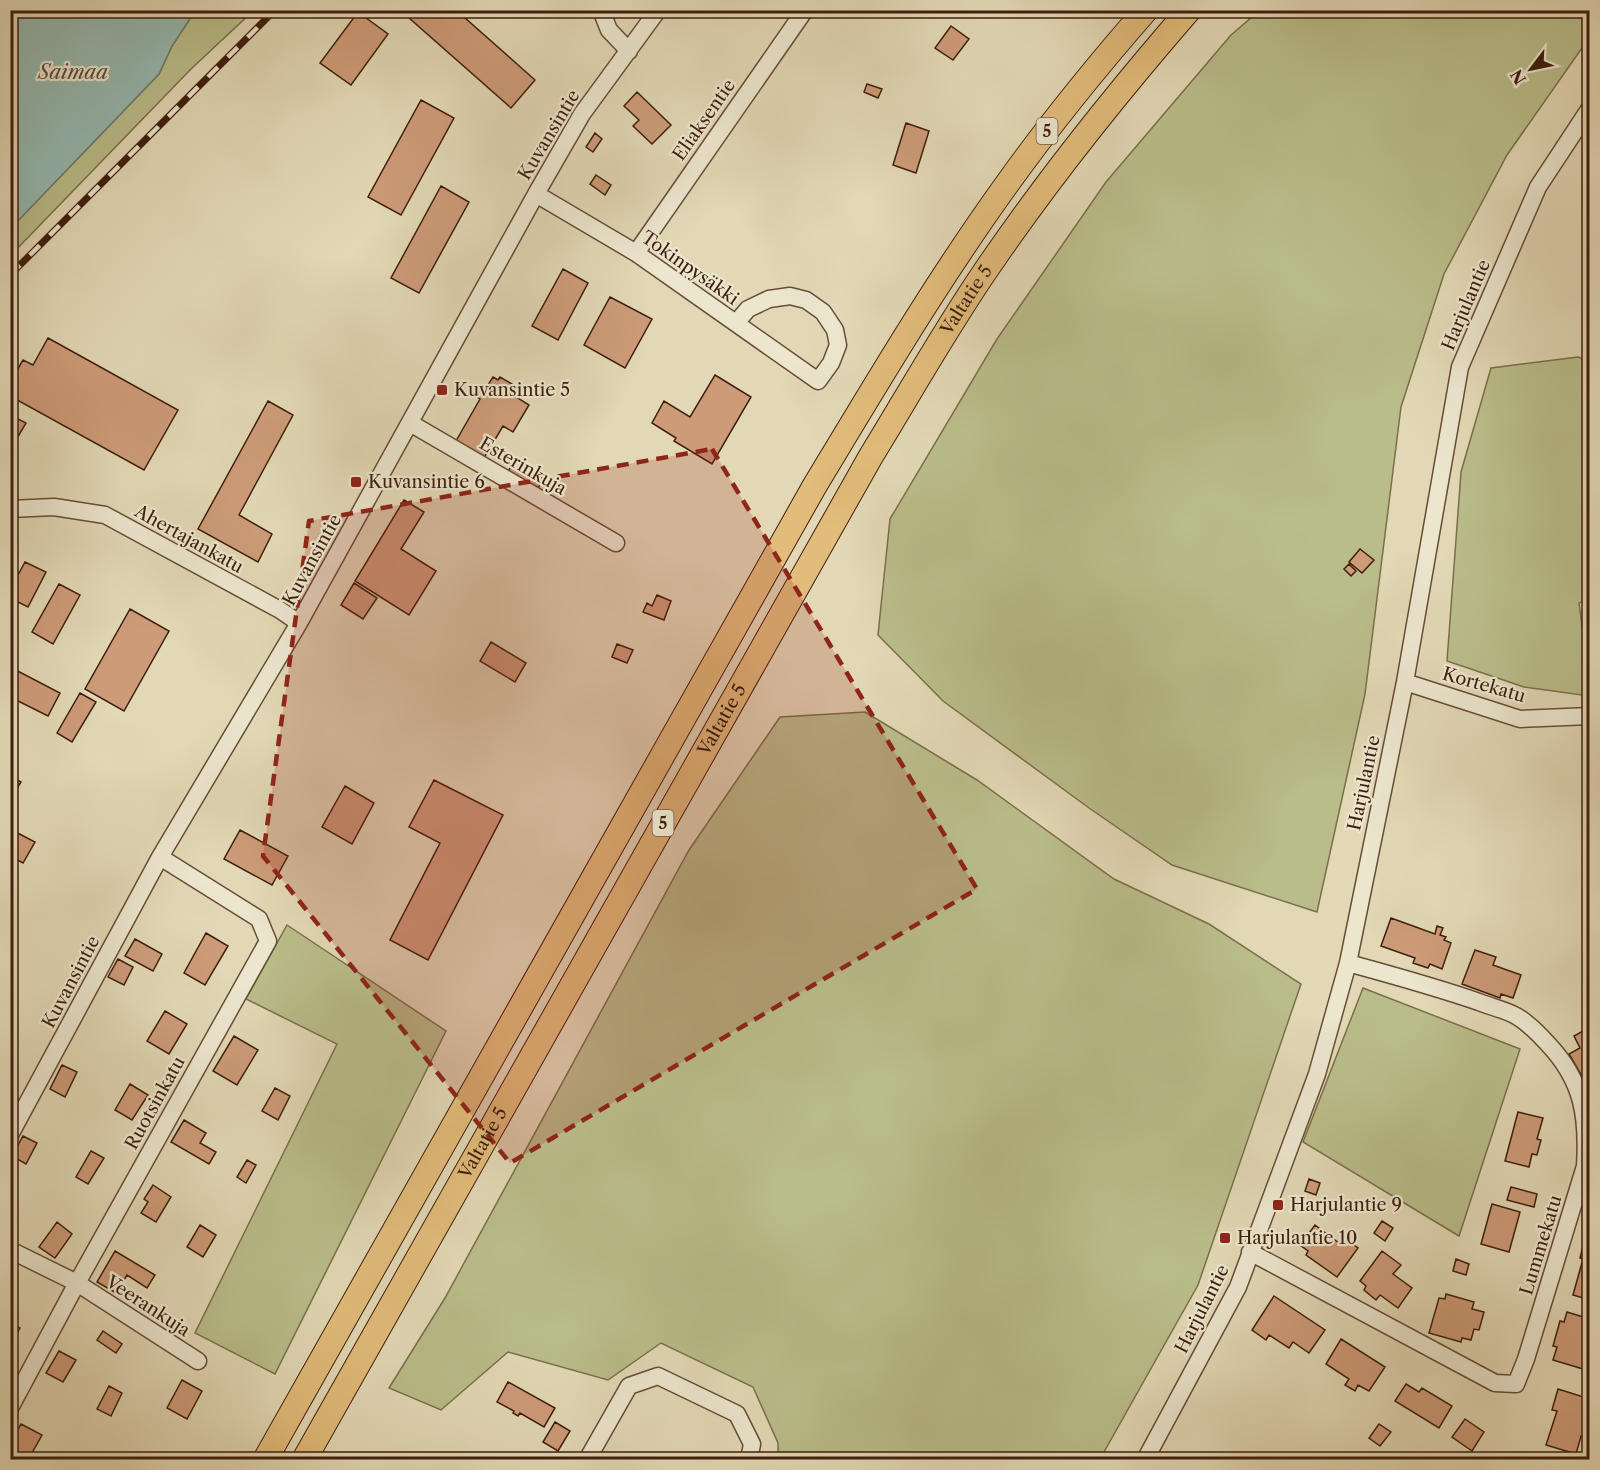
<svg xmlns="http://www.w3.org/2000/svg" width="1600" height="1470" font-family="'Libre Caslon Text',serif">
  <rect width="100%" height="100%" fill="#e2d8b5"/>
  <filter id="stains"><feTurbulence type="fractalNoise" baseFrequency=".00333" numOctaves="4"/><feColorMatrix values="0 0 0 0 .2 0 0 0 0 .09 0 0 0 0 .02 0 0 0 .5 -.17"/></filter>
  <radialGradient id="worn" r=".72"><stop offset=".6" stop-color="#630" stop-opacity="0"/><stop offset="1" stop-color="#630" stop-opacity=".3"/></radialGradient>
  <path fill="#b9bd8a" stroke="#7c6e4b" stroke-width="1.5" d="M195 11H253L191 69 11 255V228L159 74 172 46Z
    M1259 11H1589V38L1507 155 1444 274 1401 407 1365 694 1317 912 1172 865 1089 808 943 701 878 635 890 519 997 339 1106 182 1231 35Z
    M1578 357 1590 361V599L1579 603 1589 679V696L1524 687 1447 661 1461 472 1491 368Z
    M865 712 977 780 1114 879 1209 924 1301 984 1198 1285 1100 1459H778V1443L753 1387 661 1343 608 1380 508 1352 441 1410 389 1388 445 1298 689 850 780 717Z
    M287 925 446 1031 275 1374 195 1333 337 1044 246 999Z
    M1363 988 1520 1049 1459 1236 1303 1142Z"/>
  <path fill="#95b9b1" stroke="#727b6f" stroke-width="1.5" d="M11 10 195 11 172 46 159 74 11 228Z"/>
  <path fill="#cd9b78" stroke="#3e1e0c" stroke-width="1.5" d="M400 10H456L535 80 511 108Z
    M982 10H1006L1004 17Z
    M358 12 388 34 351 85 320 63Z
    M951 26 969 39 953 60 935 48Z
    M867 84 882 89 878 98 864 92Z
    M637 92 671 125 652 144 633 126 639 120 624 106Z
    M421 100 454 118 401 215 368 197Z
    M906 123 929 131 916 173 893 165Z
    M595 133 602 139 593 152 586 147Z
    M596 175 611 185 605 195 590 184Z
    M441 186 469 202 419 293 391 278Z
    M563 269 588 283 558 340 532 326Z
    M610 297 652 319 625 368 584 345Z
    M48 338 178 410 144 470 10 396V382L23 360 33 365Z
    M715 375 751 397 712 464 674 441 676 438 652 423 664 401 690 417Z
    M493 377 498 380 500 377 512 384 510 388 518 392 516 397 529 405 513 432 503 426 484 458 456 441 480 399 477 397 480 391 483 393Z
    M268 401 293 415 239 515 272 534 258 562 198 529Z
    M10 415 26 423 16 440 10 437Z
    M512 465 541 483 534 495 504 478Z
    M404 500 424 512 401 549 436 571 409 615 355 581Z
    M1360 549 1374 560 1362 573 1349 562Z
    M25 562 46 572 28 607 10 598V590Z
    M1349 564 1356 571 1351 576 1344 569Z
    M354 583 377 598 363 619 341 605Z
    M59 584 80 595 53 644 32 632Z
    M657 595 671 601 664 620 643 612 647 603 652 606Z
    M130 609 169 631 124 711 85 689Z
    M491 642 526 663 515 682 480 661Z
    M617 644 633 650 627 663 612 657Z
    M10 667 60 693 48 716 10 697Z
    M80 693 96 702 72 742 57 733Z
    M10 776 21 782 10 800Z
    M434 780 503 815 428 960 390 940 440 843 409 827Z
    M345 786 374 803 352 844 322 827Z
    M10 829 35 842 23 863 10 856Z
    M240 830 288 856 272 885 224 859Z
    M1391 918 1435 934 1437 926 1443 928 1440 935 1446 937 1444 940 1451 943 1442 969 1430 964 1428 968 1413 963 1415 958 1381 946Z
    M206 933 228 946 205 985 184 973Z
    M135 939 162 954 153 971 125 956Z
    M1475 950 1496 957 1493 965 1521 975 1513 998 1501 994 1500 998 1462 984Z
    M118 959 133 967 124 985 108 977Z
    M165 1011 187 1024 169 1054 147 1041Z
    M1590 1027V1090L1569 1054 1580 1048 1574 1036Z
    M234 1036 258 1050 237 1085 213 1071Z
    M62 1065 77 1072 65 1097 50 1089Z
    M130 1084 148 1095 132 1120 115 1110Z
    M275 1088 290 1096 278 1120 262 1111Z
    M1518 1112 1543 1118 1537 1139 1541 1140 1537 1155 1532 1154 1529 1167 1505 1161Z
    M184 1120 206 1133 200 1143 216 1152 209 1164 171 1142Z
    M23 1136 37 1143 26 1164 12 1156Z
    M91 1151 104 1158 88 1184 76 1177Z
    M247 1160 256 1165 246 1183 237 1177Z
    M1309 1179 1320 1183 1316 1195 1305 1191Z
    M153 1185 171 1197 156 1222 141 1213 148 1202 144 1199Z
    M1511 1187 1537 1194 1534 1207 1507 1200Z
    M1492 1204 1520 1212 1509 1252 1481 1244Z
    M1382 1221 1393 1228 1385 1241 1374 1233Z
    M57 1222 72 1234 55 1258 39 1247Z
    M200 1225 216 1235 203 1257 187 1247Z
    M1315 1225 1339 1243 1343 1237 1358 1248 1337 1277 1306 1255 1308 1251 1300 1245Z
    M1588 1242H1590V1300L1573 1295 1583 1259 1580 1258 1583 1246 1586 1247Z
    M115 1251 155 1275 147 1288 127 1275 116 1293 97 1282Z
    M1382 1251 1401 1265 1393 1274 1412 1288 1398 1308 1380 1295 1376 1300 1364 1290 1366 1286 1360 1281Z
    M1456 1259 1469 1264 1466 1275 1453 1271Z
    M1446 1294 1474 1302 1472 1309 1484 1312 1479 1330 1474 1329 1471 1340 1462 1338 1461 1342 1429 1333 1439 1298 1445 1299Z
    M1274 1296 1325 1330 1309 1353 1293 1342 1289 1348 1269 1335 1266 1340 1252 1330Z
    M1567 1312 1590 1319V1347L1583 1369 1553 1360 1557 1347 1553 1346 1560 1321 1564 1322Z
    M10 1323 20 1328 10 1345Z
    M103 1331 122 1344 116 1353 97 1340Z
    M1341 1339 1385 1367 1369 1391 1358 1385 1355 1391 1345 1385 1349 1379 1326 1364Z
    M59 1351 76 1360 63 1382 46 1373Z
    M182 1380 202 1391 187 1419 167 1408Z
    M508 1382 555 1408 544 1427 520 1413 518 1416 513 1413 514 1411 497 1402Z
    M1406 1384 1419 1392 1422 1388 1452 1406 1439 1428 1395 1401Z
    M109 1386 122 1393 111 1416 97 1409Z
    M1558 1389 1590 1399V1426L1586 1437 1581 1436 1576 1454 1546 1445 1557 1411 1552 1410Z
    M1465 1419 1484 1432 1472 1451 1452 1437Z
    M555 1422 570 1431 558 1451 543 1442Z
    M21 1424 42 1435 28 1460H10V1443Z
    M1379 1424 1391 1432 1380 1446 1369 1438Z
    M1467 1452 1478 1460H1462Z"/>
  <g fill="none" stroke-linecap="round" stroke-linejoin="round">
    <defs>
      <path id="minor" d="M601 10 609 30 629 51
        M536 194 636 253 818 381 831 363 838 345 835 330 823 312 806 300 790 296 769 299 748 309 736 323
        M636 253 805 10
        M410 423 616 543
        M10 509 54 507 105 515 280 610 299 623
        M1405 682 1520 719 1590 716
        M10 1135 160 857 299 623 536 194 582 114 658 10
        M10 1250 77 1283 198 1361
        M1250 1252 1495 1383 1516 1384 1526 1359 1585 1166C1588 1117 1583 1081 1548 1044 1539 1034 1529 1024 1518 1017 1507 1010 1491 1007 1479 1002 1436 987 1392 975 1348 963
        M10 1408 77 1283 268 941 259 919 160 857
        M587 1460 629 1386 658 1376 737 1414 752 1444 749 1460
        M1145 1460 1238 1287 1317 1074 1348 963 1405 682 1460 367 1538 187 1590 108"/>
      <g id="highway">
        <path d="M265 1460 814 487C876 384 937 281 1007 184 1050 124 1097 66 1146 10"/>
        <path id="s1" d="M304 1460 871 456C909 394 945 330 986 270 1048 179 1117 93 1189 10"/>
      </g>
    </defs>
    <use href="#minor" stroke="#674c36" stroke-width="19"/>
    <use href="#highway" stroke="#3e1e0c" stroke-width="26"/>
    <use href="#minor" stroke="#ece6cf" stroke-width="16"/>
    <use href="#highway" stroke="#e1bc7a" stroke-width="24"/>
    <defs>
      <path id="rail" d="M10 275 275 10"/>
    </defs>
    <use href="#rail" stroke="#3e1e0c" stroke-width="7"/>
    <use href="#rail" stroke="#ece6cf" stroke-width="4.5" stroke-dasharray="14" stroke-linecap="butt"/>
  </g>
  <path fill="#8f2418" fill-opacity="0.2" stroke="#8f2418" stroke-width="4.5" stroke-dasharray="12 8" stroke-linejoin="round" d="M712 449 977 889 510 1163 263 856 309 521Z"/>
  <g fill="#8f2418" stroke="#ece6cf" stroke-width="2">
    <rect x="436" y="384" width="12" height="12" rx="3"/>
    <rect x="350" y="476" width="12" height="12" rx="3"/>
    <rect x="1272" y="1199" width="12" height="12" rx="3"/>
    <rect x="1219" y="1232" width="12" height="12" rx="3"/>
  </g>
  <g text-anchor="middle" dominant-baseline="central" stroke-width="4.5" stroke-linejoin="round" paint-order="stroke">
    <g fill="#ece6cf" stroke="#725a46" stroke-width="1.5">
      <rect x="1036.5" y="118" width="21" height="26" rx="4.5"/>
      <rect x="652.5" y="810" width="21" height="26" rx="4.5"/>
    </g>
    <g font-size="16" font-weight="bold" fill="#3e1e0c">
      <text x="1047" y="131">5</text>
      <text x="663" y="823">5</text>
    </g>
    <g font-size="18" fill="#3e1e0c" stroke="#ece6cf">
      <text transform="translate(704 120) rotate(-55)">Eliaksentie</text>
      <text transform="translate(549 135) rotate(-59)">Kuvansintie</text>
      <text transform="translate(690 268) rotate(35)">Tokinpysäkki</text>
      <text stroke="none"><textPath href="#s1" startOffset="1336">Valtatie 5</textPath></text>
      <text transform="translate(1466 305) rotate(-67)">Harjulantie</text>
      <text transform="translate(523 466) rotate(30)">Esterinkuja</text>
      <text transform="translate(189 539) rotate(29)">Ahertajankatu</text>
      <text transform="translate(312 560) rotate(-61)">Kuvansintie</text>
      <text transform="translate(1484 685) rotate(16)">Kortekatu</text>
      <text stroke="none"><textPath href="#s1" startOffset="850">Valtatie 5</textPath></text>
      <text transform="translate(1364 783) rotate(-78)">Harjulantie</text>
      <text transform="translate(71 982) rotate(-62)">Kuvansintie</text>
      <text transform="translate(155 1103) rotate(-61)">Ruotsinkatu</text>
      <text stroke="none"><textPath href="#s1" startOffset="364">Valtatie 5</textPath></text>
      <text transform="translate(1541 1245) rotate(-73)">Lummekatu</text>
      <text transform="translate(148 1306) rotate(33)">Veerankuja</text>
      <text transform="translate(1202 1309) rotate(-63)">Harjulantie</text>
    </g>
    <g font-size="18" fill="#3e1e0c" stroke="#ece6cf" text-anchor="start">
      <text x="454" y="390">Kuvansintie 5</text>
      <text x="368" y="482">Kuvansintie 6</text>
      <text x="1290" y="1205">Harjulantie 9</text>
      <text x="1237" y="1238">Harjulantie 10</text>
    </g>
    <g font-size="20" font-style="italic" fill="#584c3e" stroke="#ece6cf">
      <text x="73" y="72">Saimaa</text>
    </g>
  </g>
  <rect width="1600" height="1470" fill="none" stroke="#e2d8b5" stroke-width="36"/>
  <rect x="12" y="12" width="1576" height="1446" fill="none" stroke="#3e1e0c" stroke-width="3"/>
  <rect x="18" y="18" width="1564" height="1434" fill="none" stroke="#3e1e0c" stroke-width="1.5"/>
  <g transform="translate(1531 69) rotate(238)" stroke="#ece6cf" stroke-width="4.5" paint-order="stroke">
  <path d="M0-4.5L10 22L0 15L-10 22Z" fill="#3e1e0c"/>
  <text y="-9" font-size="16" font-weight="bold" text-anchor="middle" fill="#3e1e0c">N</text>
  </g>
  <rect width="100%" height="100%" filter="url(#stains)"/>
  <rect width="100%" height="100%" fill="url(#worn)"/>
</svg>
